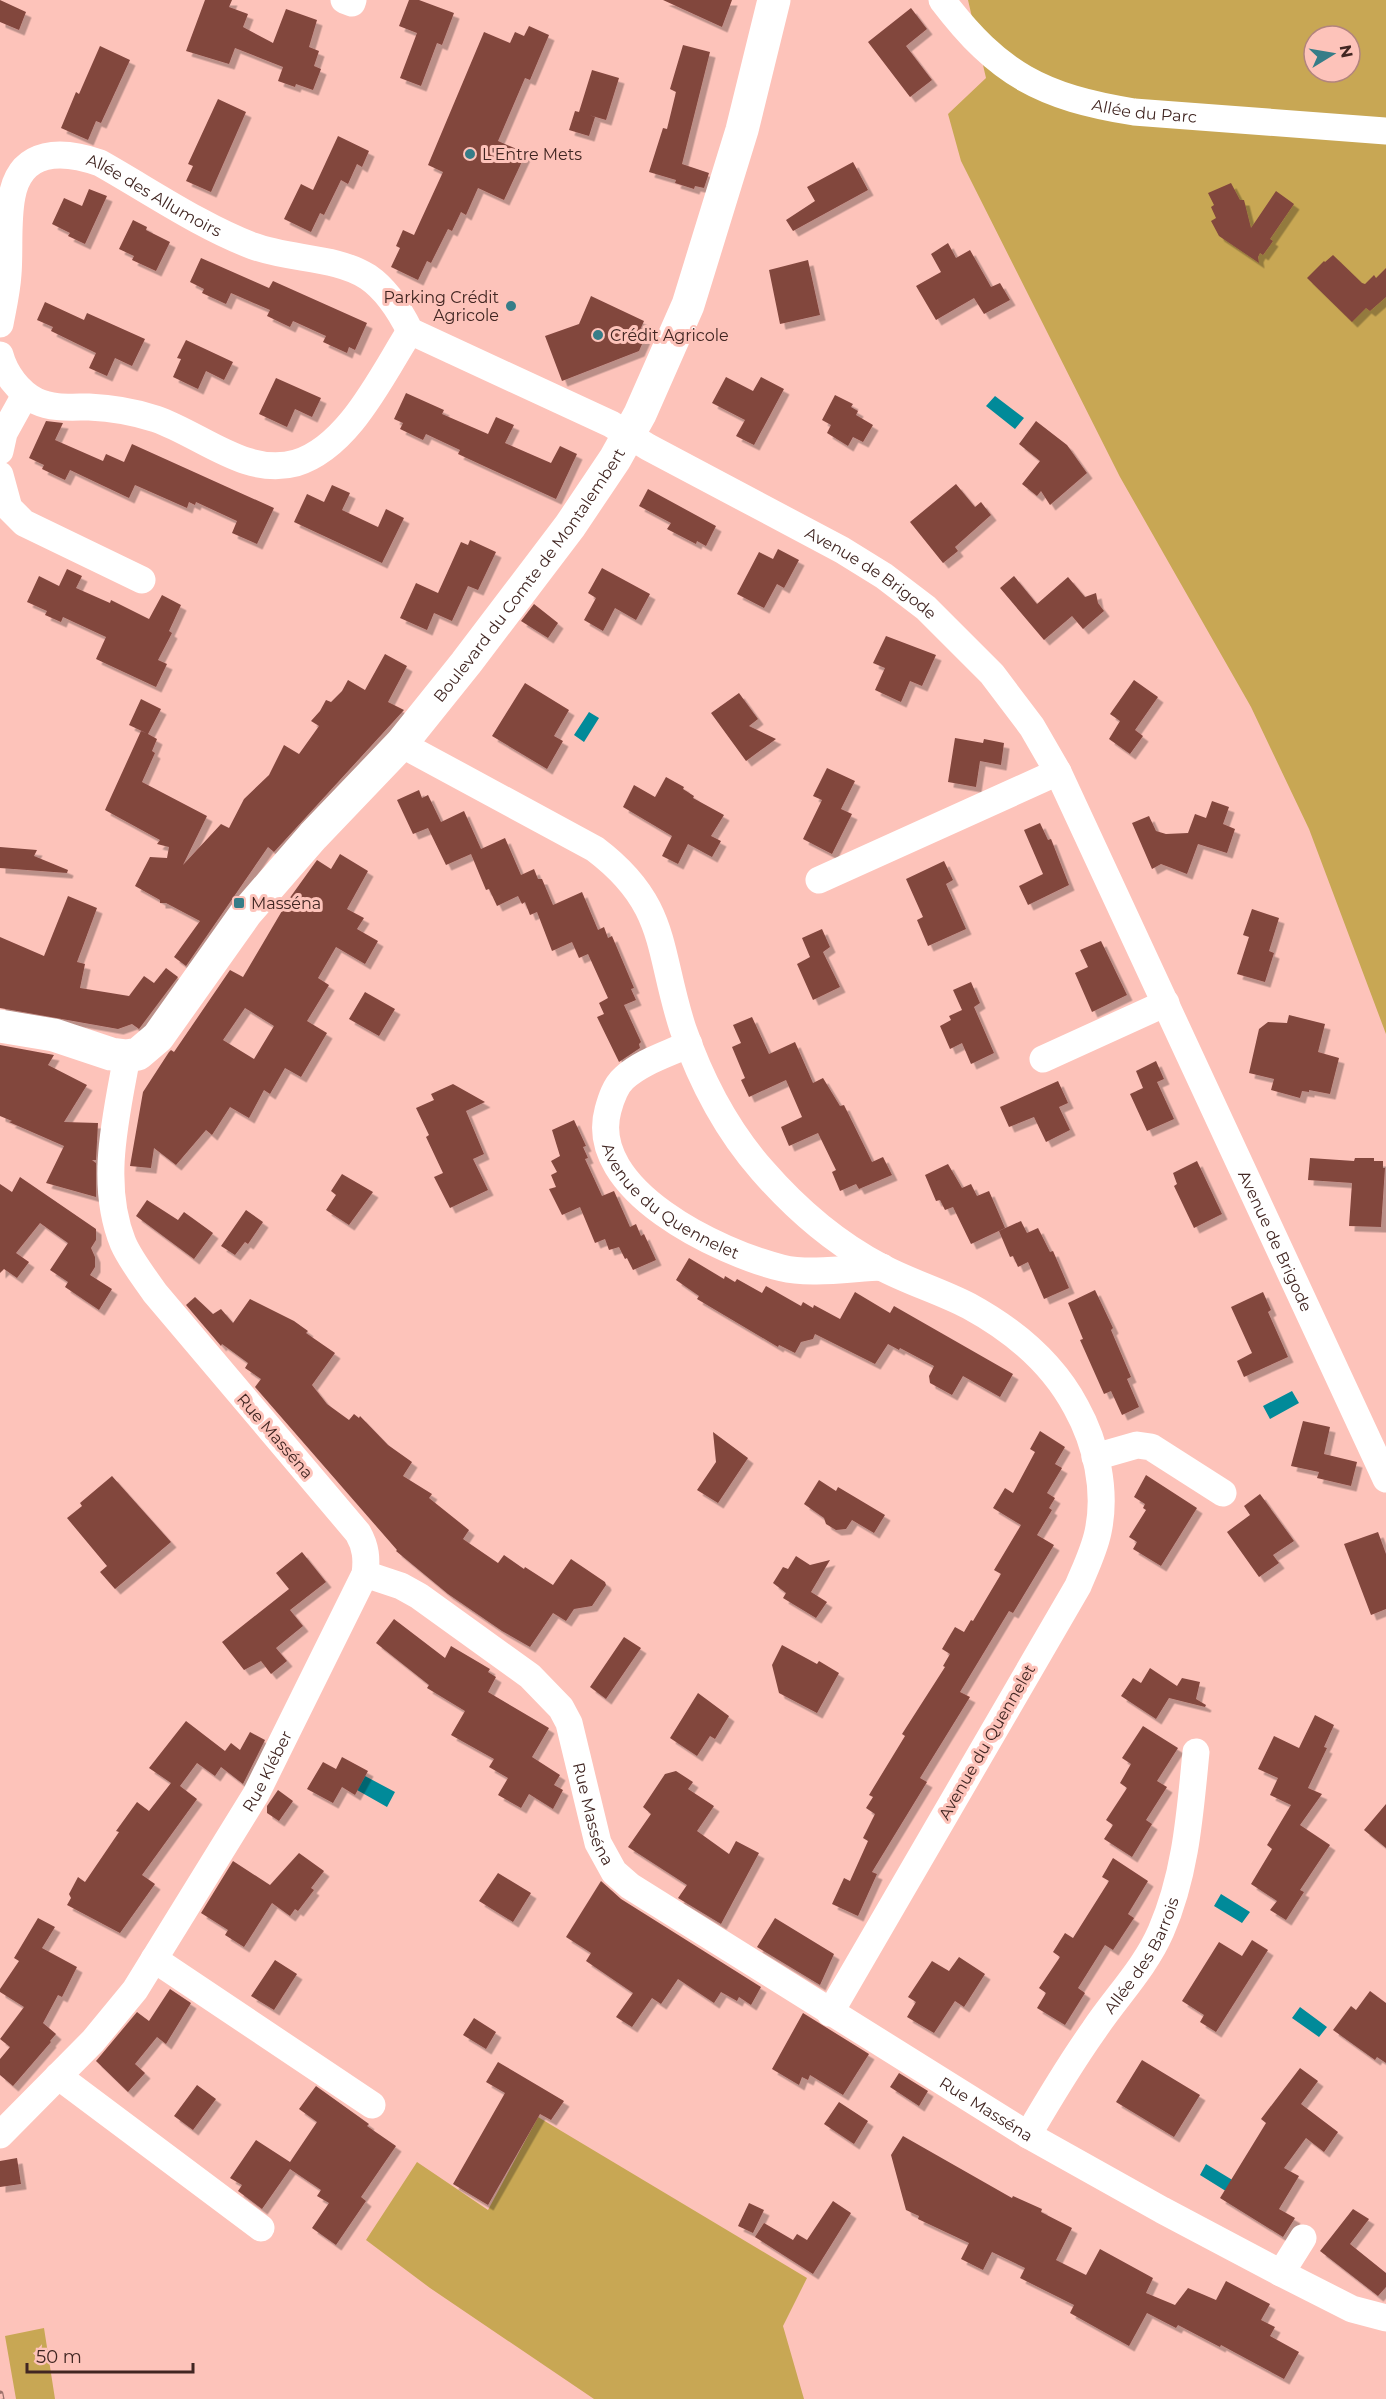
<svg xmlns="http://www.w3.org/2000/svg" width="1386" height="2399" font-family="Montserrat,sans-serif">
  <defs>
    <filter id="shadow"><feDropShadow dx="5.5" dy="5.5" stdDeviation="0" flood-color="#0004"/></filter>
  </defs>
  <rect width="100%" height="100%" fill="#fdc3ba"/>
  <path fill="#c8a754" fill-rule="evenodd" d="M968 0H1386V1034L1309 829 1251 707 1120 477 961 161 948 114 986 78ZM1314 36H1350V72H1314Z
    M538 2117 807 2278 783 2326 804 2399H594L430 2288 366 2240 417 2162 488 2210Z
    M44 2328 55 2399H16L5 2336Z"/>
  <path fill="#018a99" d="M995 396 1024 418 1015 429 986 406Z
    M589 712 599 718 584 742 574 735Z
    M1292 1391 1299 1403 1270 1419 1263 1406Z
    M365 1776 395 1792 387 1807 357 1790Z
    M1221 1894 1250 1912 1242 1923 1214 1906Z
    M1300 2007 1327 2027 1319 2037 1292 2018Z
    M1206 2164 1244 2187 1237 2198 1200 2175Z"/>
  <path fill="#82463e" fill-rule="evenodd" filter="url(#shadow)" d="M0 0 26 12 19 30 0 22Z
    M205 0H232L229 7 248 14 243 27 273 43 286 9 317 20 309 47 319 51 314 66 321 69 313 90 296 84 295 87 278 81 283 67 235 48 229 64 186 51Z
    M409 0H419L454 13 442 45 437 43 421 86 400 78 417 33 399 26Z
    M663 0H732L722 27Z
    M911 8 927 29 906 46 932 80 910 97 868 42Z
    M529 26 549 35 530 80 525 78 498 141 526 153 504 200 478 188 466 215 461 212 452 231 448 229 431 263 427 261 418 280 391 267 400 248 396 246 403 230 414 235 443 172 428 165 484 32 510 43 515 32 524 36Z
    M683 45 710 52 682 164 709 173 704 188 695 186 694 189 675 183 676 180 649 172 663 128 667 129 676 92 670 89Z
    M100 46 130 60 101 123 96 121 88 140 61 128 76 92 79 94Z
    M592 70 619 78 606 120 589 115 595 117 589 136 569 130 575 111 579 112Z
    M218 99 246 112 211 192 186 181 193 166 188 164Z
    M338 136 369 151 362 167 357 164 348 184 341 180 324 215 320 213 311 232 284 219 301 184 313 190Z
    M853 162 868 190 793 231 786 220 815 201 807 187Z
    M1231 183 1240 200H1244L1251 228 1276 191 1294 204 1270 239 1273 241 1263 255 1260 253 1258 257 1259 263 1219 236 1211 221 1216 218 1211 207 1214 205 1208 193Z
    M89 189 107 196 85 244 68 236 70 233 52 224 64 198 82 206Z
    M133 220 147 227 146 230 170 242 156 271 132 260 134 256 119 249Z
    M948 243 956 258 970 250 991 287 1000 283 1010 300 984 314 974 298 936 320 916 286 941 272 931 254Z
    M1333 255 1362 283 1365 284 1374 275 1376 278 1386 268V297L1370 311 1366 308 1352 322 1307 278 1324 261 1325 262Z
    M201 258 269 288 273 281 367 323 355 350 349 347 347 353 323 342 326 336 293 321 290 327 267 316 270 310 231 293 226 304 202 293 204 289 190 282Z
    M808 260 820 315 780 324 769 270Z
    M591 296 644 321 640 330 647 333 639 351 562 381 545 336 579 324Z
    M45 302 84 320 87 313 145 339 132 366 115 358 107 376 89 368 96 353 51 331 53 327 37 320Z
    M186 340 233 362 224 380 206 371 198 389 173 377 181 359 177 358Z
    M726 377 753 391 761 377 784 389 754 445 736 436 745 420 712 403Z
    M276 378 321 398 312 417 295 409 287 427 259 414Z
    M406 393 444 410 442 414 488 434 496 417 514 425 505 443 551 463 560 446 577 454 556 499 458 454 460 450 426 434 423 440 400 429 403 423 394 419Z
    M835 395 853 404 851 407 858 411 856 415 873 425 863 442 853 437 848 446 827 433 831 425 822 420Z
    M46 421 63 423 55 440 103 461 106 454 124 462 132 444 274 508 257 544 232 533 237 521 196 502 195 505 189 502 187 508 135 485 129 498 70 470 65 480 42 469 44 465 29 458Z
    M1036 421 1067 445 1087 473 1050 505 1041 491 1037 496 1022 484 1040 461 1019 444Z
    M956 484 975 507 981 502 991 515 955 547 958 551 943 563 910 522Z
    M332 485 350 493 342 510 378 527 386 509 404 518 382 563 294 522 307 494 324 502Z
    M648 489 716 526 706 546 697 541 696 544 667 529 671 523 639 506Z
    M470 540 496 552 478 590 468 586 452 621 434 613 427 630 400 618 416 583 438 593 461 542 468 545Z
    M778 549 799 560 784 588 777 584 764 608 737 594 759 552 773 559Z
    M602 568 650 594 636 620 615 608 603 631 584 620 596 598 588 593Z
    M67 569 82 576 76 588 110 603 111 600 149 619 162 595 181 605 169 631 172 633 158 660 167 664 156 687 96 659 106 637 63 617 61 622 45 615 47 611 27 602 39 576 59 586Z
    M1014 576 1037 604 1068 577 1085 597 1096 593 1098 603 1104 611 1083 629 1072 616 1044 640 1000 588Z
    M534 604 558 623 548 638 521 621Z
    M886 636 936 655 922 686 910 681 901 702 875 690 885 668 873 663Z
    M385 654 407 666 388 702 404 710 274 852 268 847 186 966 174 957 200 921 166 903H160V900L135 886 150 857 167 858 169 847 157 844 160 840 105 810 141 731 146 733 129 725 141 699 161 709 148 734 157 739 152 751 155 753 142 782 207 816 183 865 221 824 229 828 244 799 269 775 284 745 299 754 319 726 311 721 320 711 326 700 331 702 342 691 348 680 365 690Z
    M1134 680 1158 697 1135 730 1143 736 1130 754 1109 739 1120 721 1110 714Z
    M525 683 569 710 554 736 563 741 547 769 492 736Z
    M739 693 758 719 749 726 776 739 746 761 711 713Z
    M955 738 983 743 984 739 1004 743 1001 765 980 761 976 787 948 782Z
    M827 768 855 781 841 809 852 814 832 854 803 839 822 800 813 796Z
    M666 777 684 787 683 789 694 796 693 798 724 815 711 836 721 841 712 857 688 844 678 864 662 856 672 836 623 807 634 785 655 797Z
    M419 790 422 798 428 795 441 822 464 811 481 849 505 838 521 875 534 869 538 879H542L553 905 582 892 598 930 604 927 608 938 612 936 634 988 631 989 636 1000 624 1005 641 1042 639 1044 640 1048 619 1062 597 1017 604 1014 599 1003 608 998 588 954 579 958 572 942 552 951 537 912 530 915 525 902 522 904 518 896 497 906 489 889 486 890 471 854 446 865 428 828 413 834 397 800Z
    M1212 801 1229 807 1223 824 1235 829 1227 853 1198 844 1187 874 1161 864 1152 869 1132 823 1149 816 1156 831 1166 834 1188 833 1195 814 1206 818Z
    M1040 823 1048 840 1051 839 1069 885 1028 905 1019 886 1043 874 1024 830Z
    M0 847 37 850 34 856 68 870 67 873 0 868Z
    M340 854 368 871 347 909 364 918 357 929 378 941 365 964 336 947 318 978 329 985 307 1021 327 1033 301 1077 285 1068 270 1094 264 1090 249 1118 230 1107 212 1135 206 1130 176 1165 154 1148 151 1168 130 1166 143 1092 169 1052 171 1050 174 1052 230 970 243 977 289 899 317 860 331 869ZM245 1008 274 1026 254 1059 223 1040Z
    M944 861 953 880 946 884 966 929 928 946 917 920 923 917 906 879Z
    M68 896 97 908 77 962 85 964 80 988 129 996 144 976 154 983 166 968 178 977 139 1029 132 1024 118 1029 0 1008V937L44 956Z
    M1252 909 1279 918 1269 951 1274 953 1265 982 1237 974 1249 937 1243 935Z
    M822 929 830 947 823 952 840 987 813 1000 797 964 810 957 802 938Z
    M1101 941 1127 995 1092 1012 1075 973 1088 967 1080 950Z
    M971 982 980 1003 974 1007 994 1053 971 1064 962 1043 950 1049 940 1026 951 1020 949 1016 962 1010 953 990Z
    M365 992 395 1009 379 1036 349 1019Z
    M1289 1015 1325 1024 1318 1052 1339 1058 1330 1094 1309 1090V1092L1302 1091 1300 1098 1271 1090 1274 1079 1249 1073 1259 1029 1268 1022 1287 1023Z
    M752 1017 769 1054 795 1042 813 1083 823 1078 840 1106 844 1105 872 1162 883 1157 892 1175 859 1189 856 1184 840 1191 832 1172 836 1170 818 1133 789 1146 781 1127 802 1117 786 1080 749 1097 741 1080 745 1078 732 1047 741 1043 733 1025Z
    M0 1045 54 1055 48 1065 87 1085 64 1122 98 1123 96 1160H92L96 1163V1197L46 1183 64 1146 9 1122 12 1121 0 1116Z
    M1156 1061 1164 1079 1157 1082 1174 1119 1147 1131 1130 1094 1143 1088 1136 1071Z
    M1058 1081 1068 1103 1059 1107 1070 1130 1046 1142 1034 1117 1009 1127 1000 1107Z
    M453 1084 485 1102 466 1111 484 1154 473 1159 488 1190 450 1208 434 1177 443 1173 426 1137 429 1135 416 1108 434 1100 431 1094Z
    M574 1120 586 1146 583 1147 588 1158 585 1159 602 1196 614 1191 630 1227 636 1224 641 1236 644 1234 656 1260 633 1270 627 1258 625 1259 619 1247 609 1250 605 1239 595 1243 580 1207 562 1215 549 1189 556 1187 551 1175 557 1172 551 1161 560 1156 552 1130Z
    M1310 1158 1354 1161 1355 1158H1374V1161H1383V1168H1385L1381 1227 1349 1226 1352 1183 1308 1180Z
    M1197 1161 1222 1214 1194 1228 1174 1186 1177 1184 1173 1173Z
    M948 1164 962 1188 971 1184 977 1196 989 1191 1005 1228 971 1244 953 1207 945 1210 940 1200 936 1201 925 1175Z
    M342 1174 373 1192 349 1225 326 1210 336 1195 331 1191Z
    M20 1177 96 1229V1240L91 1248 95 1257V1267L90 1275 112 1289 99 1310 65 1287 68 1282 50 1270 68 1243 40 1223 16 1253 29 1262 17 1278 4 1269 0 1273V1184L12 1192Z
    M147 1200 178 1220 184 1212 213 1233 194 1259 136 1216Z
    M246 1210 263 1222 248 1244 245 1242 235 1255 221 1246Z
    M1021 1221 1027 1233 1038 1228 1050 1252 1053 1251 1069 1288 1044 1299 1028 1262 1018 1267 1013 1256 1010 1257 999 1231Z
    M689 1258 724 1279 725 1276 735 1282 737 1279 762 1293 766 1286 801 1306 803 1302 813 1308 814 1305 840 1319 855 1292 890 1313 894 1306 1013 1374 1000 1397 963 1376 952 1395 930 1383 929 1376 934 1366 900 1348 899 1350 888 1344 875 1364 815 1334 813 1339 801 1342 795 1353 779 1345 778 1347 697 1299 699 1296 676 1280Z
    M1095 1290 1113 1328 1111 1330 1131 1377 1127 1379 1139 1407 1122 1415 1111 1391 1104 1394 1080 1340 1083 1339 1068 1303Z
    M1263 1292 1271 1310 1268 1312 1288 1357 1244 1377 1237 1361 1252 1353 1231 1307Z
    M195 1297 213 1314 221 1309 233 1323 250 1299 294 1321 308 1331 306 1333 335 1353 312 1385 327 1404 349 1420 354 1414 359 1418 360 1416 388 1445 412 1462 403 1476 432 1494 429 1498 469 1530 463 1539 498 1563 504 1555 524 1569 525 1567 553 1585 571 1559 605 1582 606 1585 592 1606 574 1609 566 1621 553 1613 530 1647 502 1631 448 1594 396 1551 397 1550 255 1387 261 1379 245 1368 248 1363 222 1344 221 1346 186 1305Z
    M1303 1421 1330 1427 1324 1454 1357 1462 1351 1486 1317 1478 1319 1472 1291 1466Z
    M1040 1431 1065 1447 1055 1464 1062 1468 1047 1493 1055 1498 1049 1508 1052 1510 1037 1535 1054 1545 1013 1613 1009 1611 960 1692 970 1697 920 1778 927 1782 872 1872 877 1874 858 1916 832 1904 844 1878 850 1881 868 1841 863 1838 875 1814 866 1808 873 1797 869 1795 905 1736 902 1734 945 1667 943 1666 950 1654 942 1649 949 1637 955 1627 964 1632 971 1620 973 1621 1001 1574 994 1570 1021 1525 993 1508 1005 1488 1013 1493 1035 1452 1030 1449Z
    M713 1432 748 1458 718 1503 697 1490 716 1462Z
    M1146 1475 1197 1508 1161 1566 1133 1549 1137 1542 1129 1537 1146 1510 1143 1508 1145 1504 1134 1497Z
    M112 1476 171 1542 115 1589 100 1572 107 1566 67 1518 82 1506 80 1503Z
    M819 1480 836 1491 838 1487 885 1515 874 1533 852 1520 846 1529 836 1530 826 1524 824 1518 804 1504Z
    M1260 1494 1294 1541 1273 1555 1279 1563 1259 1577 1227 1532 1250 1515 1244 1506Z
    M1378 1532 1386 1554V1609L1371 1615 1344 1544Z
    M302 1552 326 1582 290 1610 303 1626 276 1648 287 1661 271 1674 261 1661 244 1670 222 1642 289 1589 276 1573Z
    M796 1556 810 1565 830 1560 811 1592 827 1602 816 1618 783 1598 786 1593 773 1583 783 1567 788 1569Z
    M394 1619 445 1658 451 1646 490 1669 488 1672 496 1677 488 1692 549 1728 532 1757 560 1775 554 1785 563 1790 553 1809 529 1794 521 1808 498 1795 508 1778 489 1767 494 1759 451 1735 465 1711 427 1688 429 1685 376 1643Z
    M624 1637 641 1648 606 1699 590 1687Z
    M782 1645 817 1664 819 1661 839 1673 817 1713 779 1693 772 1665Z
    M1150 1668 1177 1686 1182 1678 1200 1682 1196 1699 1206 1705 1205 1707 1169 1698 1156 1719 1121 1696 1133 1678 1141 1683Z
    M698 1693 729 1716 715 1739 710 1736 697 1756 670 1738Z
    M1315 1715 1334 1725 1324 1747 1327 1748 1308 1788 1322 1794 1300 1825 1330 1845 1300 1890 1304 1892 1286 1920 1270 1910 1277 1901 1251 1884 1272 1849 1267 1845 1291 1805 1270 1795 1278 1778 1258 1769 1274 1736 1299 1748Z
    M186 1721 225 1751 231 1743 240 1750 250 1732 265 1740 243 1784 221 1767 215 1776 197 1763 180 1786 197 1799 142 1875 155 1884 120 1933 67 1905 71 1898 69 1894 78 1877 85 1882 119 1832 116 1831 137 1802 149 1811 171 1783 149 1768Z
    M1143 1726 1178 1748 1157 1781 1167 1787 1146 1820 1152 1824 1132 1857 1104 1839 1113 1825 1106 1820 1127 1788 1120 1783 1131 1764 1122 1758Z
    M342 1757 368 1771 355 1795 342 1787 333 1803 307 1789 323 1762 336 1769Z
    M676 1771 693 1782 688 1789 714 1806 697 1831 729 1854 736 1841 759 1853 721 1924 678 1898 687 1885 628 1847 651 1814 643 1807 665 1774Z
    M278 1790 293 1801 279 1821 267 1813V1806Z
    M1386 1804V1848L1364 1830Z
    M299 1853 324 1871 311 1888 314 1890 298 1911 295 1909 290 1916 272 1903 244 1947 225 1935 228 1930 201 1913 233 1861 270 1885Z
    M1113 1858 1148 1881 1128 1914 1134 1918 1113 1950 1105 1945 1078 1988 1085 1993 1065 2025 1037 2008 1046 1993 1039 1988 1060 1957 1053 1952 1065 1933 1073 1938 1109 1881 1102 1877Z
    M498 1873 531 1893 513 1922 479 1901Z
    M601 1881 621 1899 761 1987 751 2005 739 1997 737 2001 721 1992 714 2003 678 1979 661 2004 652 1998 632 2027 616 2017 633 1993 586 1961 591 1953 566 1937Z
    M38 1918 55 1927 42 1948 77 1967 62 1997 58 1995 43 2023 56 2034 50 2041 51 2042 13 2086 0 2075V2059L10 2047 0 2039 24 2007 0 1992V1989L19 1961 14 1958Z
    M775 1918 834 1954 820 1985 757 1947Z
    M1252 1940 1268 1950 1216 2032 1200 2022 1204 2015 1182 2001 1219 1942 1242 1956Z
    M959 1957 985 1974 964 2007 955 2001 934 2033 907 2017 916 2002 908 1997 932 1961 949 1971Z
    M275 1960 297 1974 274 2010 251 1996Z
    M170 1989 191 2003 166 2044 157 2037 135 2064 145 2073 128 2092 96 2061 137 2012 149 2021Z
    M1370 1991 1386 2003V2063L1377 2057 1375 2060 1333 2030 1351 2006 1356 2010Z
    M803 2013 869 2054 843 2095 810 2075 808 2080 802 2077 799 2085 772 2069Z
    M474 2018 496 2032 486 2049 463 2035Z
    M1142 2060 1200 2095 1174 2137 1116 2102Z
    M498 2062 564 2101 551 2120 540 2114 488 2205 453 2184 505 2093 486 2082Z
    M1300 2068 1318 2081 1301 2104 1338 2132 1324 2152 1306 2138 1284 2168 1299 2176 1279 2209 1295 2218 1283 2237 1220 2198 1266 2123 1261 2119Z
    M899 2073 928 2091 919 2106 890 2087Z
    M197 2085 216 2099 193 2130 174 2116Z
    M316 2086 369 2124 367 2126 396 2146 361 2197 366 2201 336 2245 312 2228 329 2203 317 2196 321 2190 290 2169 262 2209 238 2191 242 2185 230 2178 256 2140 290 2162 317 2122 299 2109Z
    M839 2102 868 2121 854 2144 824 2124Z
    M903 2136 1012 2198 1013 2196 1042 2209 1041 2212 1072 2228 1056 2260 1086 2275 1100 2249 1153 2278 1146 2293 1175 2305 1188 2288 1216 2300 1226 2281 1270 2304 1261 2320 1275 2327 1270 2336 1299 2352 1284 2379 1221 2345 1220 2347 1178 2325 1176 2328 1147 2313 1129 2346 1070 2313 1074 2305 1020 2278 1025 2268 992 2252 983 2270 961 2259 969 2243 918 2219 919 2216 906 2210 891 2155Z
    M17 2158 21 2184 0 2187V2161Z
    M833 2201 851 2213 813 2274 755 2237 764 2223 793 2240 797 2234 807 2240Z
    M749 2203 764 2210 753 2233 738 2226Z
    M1353 2209 1369 2219 1350 2244 1386 2273V2287L1378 2296 1320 2251Z"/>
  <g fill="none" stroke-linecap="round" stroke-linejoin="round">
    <g stroke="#fff" stroke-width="27">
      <path d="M344 0 352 3 353 0"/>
      <path id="s1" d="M942 0C999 75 1042 97 1134 112L1386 131"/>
      <path id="s2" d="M0 324C3 308 7 291 8 274 10 249 7 221 12 196 21 148 63 150 100 163 148 190 202 227 253 246 290 260 335 256 368 277 387 290 400 311 410 331L611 424 648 447 842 550 884 576 926 608 992 674 1032 727 1058 772 1386 1479"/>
      <path d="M0 355C5 374 19 392 36 401 53 409 71 407 89 407 112 408 135 412 156 419 202 435 246 477 296 463 349 447 382 375 410 331"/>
      <path d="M0 451 4 433 25 395"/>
      <path d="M0 475 9 508 24 523 142 580"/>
      <path d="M401 744 595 849C669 905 657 950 683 1029 701 1081 726 1129 762 1170 796 1209 835 1243 881 1267 909 1282 940 1291 969 1306 1013 1330 1052 1362 1076 1407 1096 1443 1107 1490 1098 1532 1094 1551 1085 1569 1078 1586L830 2013"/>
      <path d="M819 880 1058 772"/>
      <path id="s3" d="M689 1044C668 1054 641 1062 624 1078 615 1086 611 1099 608 1110 586 1190 720 1253 782 1268 809 1275 853 1268 882 1267"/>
      <path d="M1043 1059 1166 1003"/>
      <path d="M1095 1457 1137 1445 1151 1447 1223 1493"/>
      <path id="s4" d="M365 1574 401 1586 419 1596 530 1676 561 1708 569 1723 598 1843 614 1872 630 1886 1028 2135 1162 2210 1281 2273 1352 2309 1386 2318"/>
      <path d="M154 1959 372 2105"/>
      <path d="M58 2076 261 2228"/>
      <path id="s5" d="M0 2135 93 2041 135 1990 256 1794 365 1574C367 1559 366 1547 358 1533L155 1293C144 1277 131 1261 123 1243 99 1184 116 1117 127 1056"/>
      <path id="s6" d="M1028 2135C1049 2099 1070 2064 1094 2030 1116 1997 1145 1968 1161 1931 1186 1874 1190 1813 1196 1752"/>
      <path d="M1281 2273 1303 2238"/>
    </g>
    <path stroke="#fff" stroke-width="33" id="s7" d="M0 1026 54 1035 111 1054 127 1056 138 1054 158 1037 246 913 313 836 401 744 466 663 570 526 615 459 640 414 688 305 742 130 774 0"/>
    <defs>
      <path id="rail" d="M0 2394 1 2399"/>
    </defs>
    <use href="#rail" stroke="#9d736c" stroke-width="7"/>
    <use href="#rail" stroke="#fdc3ba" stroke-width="4.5" stroke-dasharray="14" stroke-linecap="butt"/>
  </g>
  <g fill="#367d88" stroke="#fdc3ba" stroke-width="2">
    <circle cx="470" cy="154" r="6"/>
    <circle cx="511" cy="306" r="6"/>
    <circle cx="598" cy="335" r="6"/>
    <rect x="233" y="897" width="12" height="12" rx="3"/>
  </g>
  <g text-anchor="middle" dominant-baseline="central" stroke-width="6" stroke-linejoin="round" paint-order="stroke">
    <g font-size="16" fill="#412622" stroke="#fdc3ba">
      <text stroke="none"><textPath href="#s1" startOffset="240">Allée du Parc</textPath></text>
      <text stroke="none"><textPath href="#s2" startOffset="302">Allée des Allumoirs</textPath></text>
      <text stroke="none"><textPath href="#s7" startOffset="762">Boulevard du Comte de Montalembert</textPath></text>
      <text stroke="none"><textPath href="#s2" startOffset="1124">Avenue de Brigode</textPath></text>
      <text stroke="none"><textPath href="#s3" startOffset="232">Avenue du Quennelet</textPath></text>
      <text stroke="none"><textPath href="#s2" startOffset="1918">Avenue de Brigode</textPath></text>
      <text transform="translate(275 1436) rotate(49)">Rue Masséna</text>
      <text transform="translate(987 1742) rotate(-60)">Avenue du Quennelet</text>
      <text stroke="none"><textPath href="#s5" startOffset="454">Rue Kléber</textPath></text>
      <text stroke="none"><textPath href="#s4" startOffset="351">Rue Masséna</textPath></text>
      <text stroke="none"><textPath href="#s6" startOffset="213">Allée des Barrois</textPath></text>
      <text stroke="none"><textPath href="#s4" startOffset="855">Rue Masséna</textPath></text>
    </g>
    <g font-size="16" fill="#412622" stroke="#fdc3ba" text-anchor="start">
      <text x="482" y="154">L'Entre Mets</text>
      <text x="499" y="297" text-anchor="end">Parking Crédit<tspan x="499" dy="18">Agricole</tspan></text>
      <text x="610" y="335">Crédit Agricole</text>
      <text x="251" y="903">Masséna</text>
    </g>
  </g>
  <g transform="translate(1332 54) rotate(79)"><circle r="28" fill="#fdc3ba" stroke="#b2847d" stroke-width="1.5"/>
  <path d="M0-4.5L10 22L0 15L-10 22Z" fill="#367d88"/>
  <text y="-9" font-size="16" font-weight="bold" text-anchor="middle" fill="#412622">N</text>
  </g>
  <path d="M27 2363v9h166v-9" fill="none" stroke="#412622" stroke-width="3"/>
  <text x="36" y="2363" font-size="18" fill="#412622" stroke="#fdc3ba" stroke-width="4.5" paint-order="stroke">50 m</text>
</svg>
